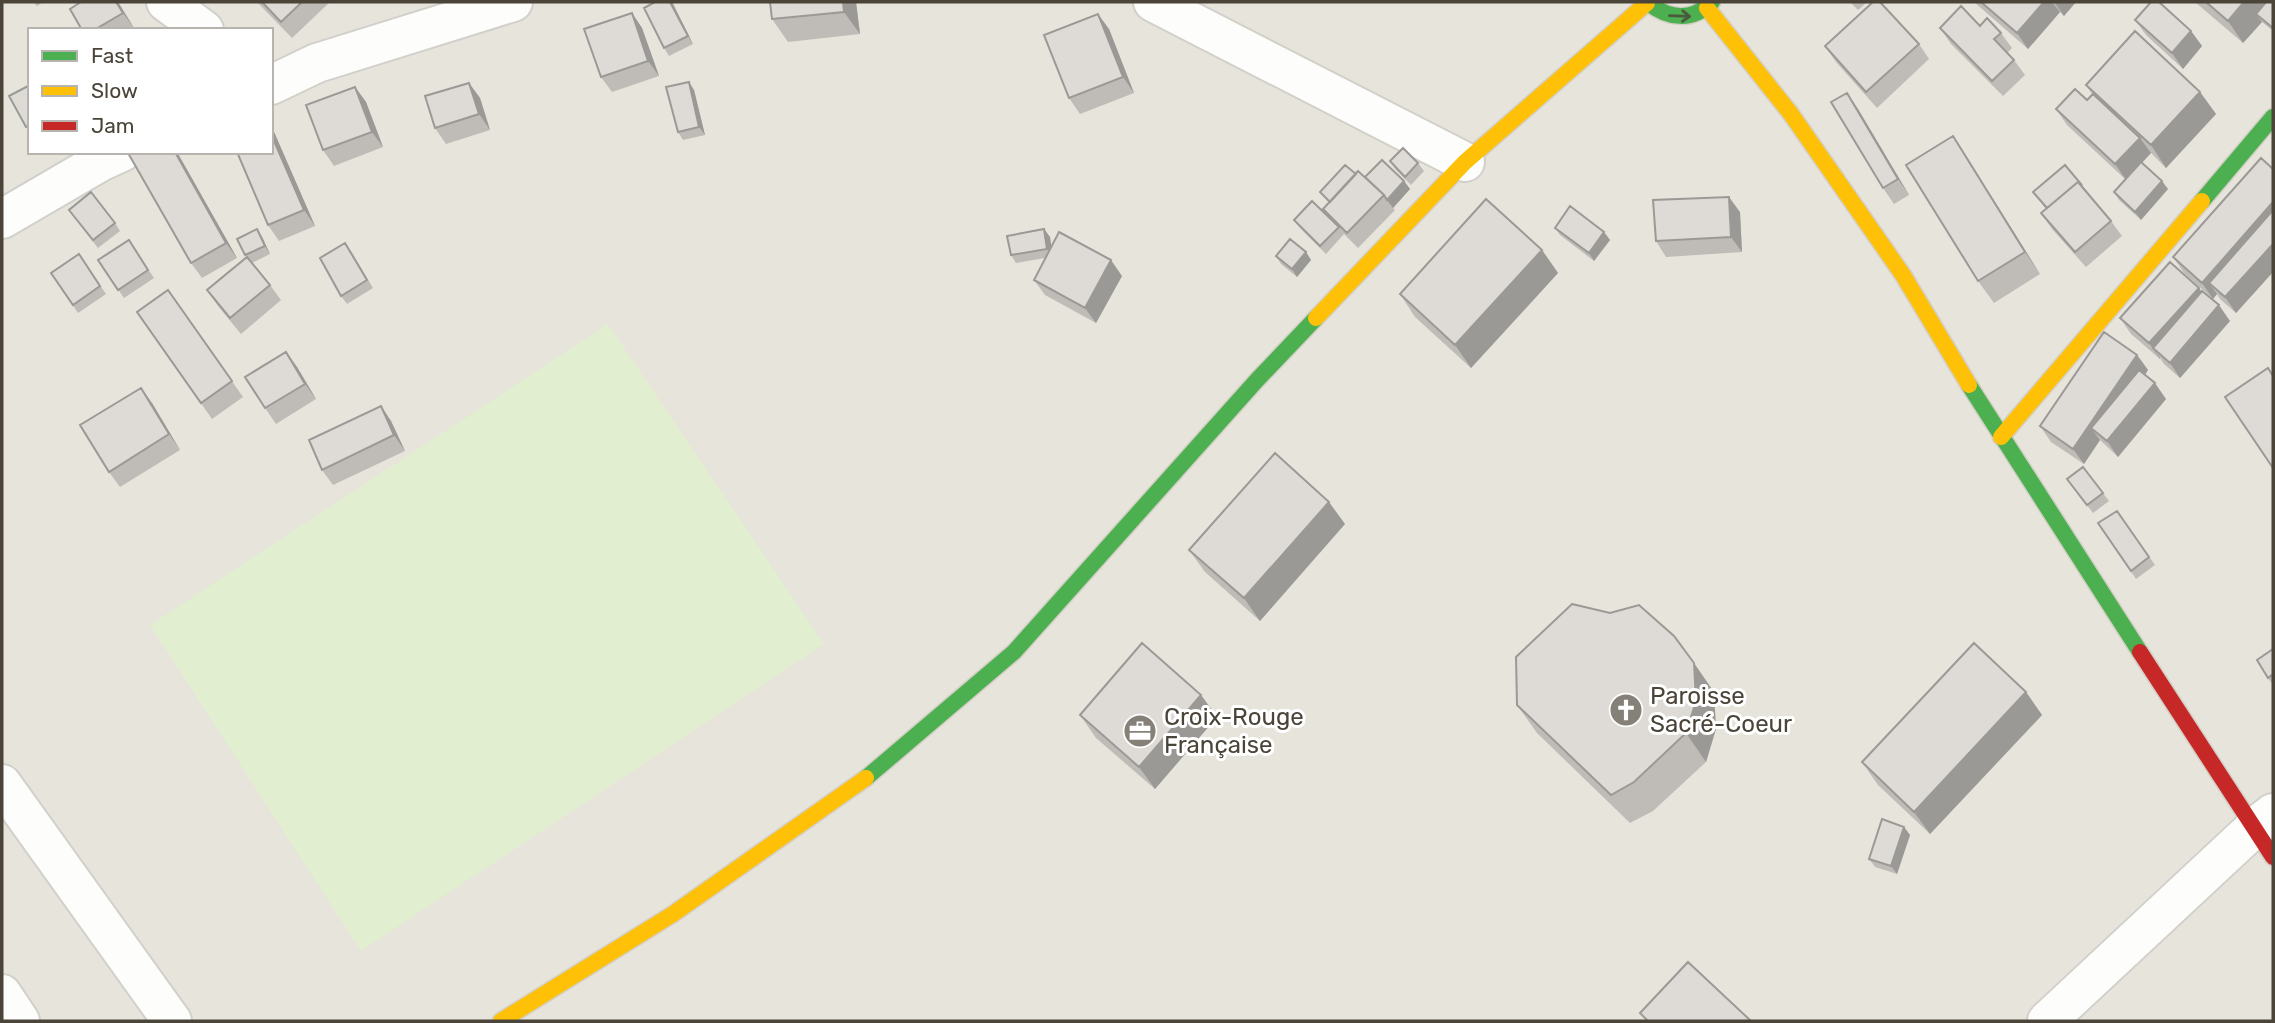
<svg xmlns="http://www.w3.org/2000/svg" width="2275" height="1023" font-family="Rubik,sans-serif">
  <rect width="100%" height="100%" fill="#f4f2ee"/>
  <path fill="#e7e4dc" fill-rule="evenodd" d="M2 2H2273V1021H2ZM30 30H271V152H30Z"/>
  <path fill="#e1eecf" d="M608 324 824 644 361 951 150 625Z"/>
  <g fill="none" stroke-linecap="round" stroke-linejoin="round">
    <defs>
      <path id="street" d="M166 2 204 30
        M1153 2 1465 162
        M271 85 317 63 513 2
        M2 219 100 162 122 152
        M2 784 172 1021
        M2 994 20 1021
        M2047 1021 2254 828 2273 813"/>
      <path id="fast" d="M1647 2C1668 19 1692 22 1712 2
        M2202 201 2273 117
        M1969 385 2140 652
        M866 778 1014 652 1257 380 1316 318"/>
      <path id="slow" d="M1707 8 1791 114 1903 275 1969 385
        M1316 318 1465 162 1647 3
        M2001 437 2202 201
        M501 1021 673 914 866 778"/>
      <path id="jam" d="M2140 652 2273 857"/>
    </defs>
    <use href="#street" stroke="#d2d0cb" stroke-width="42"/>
    <use href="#fast" stroke="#d3cfc5" stroke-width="19"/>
    <use href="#slow" stroke="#d3cfc5" stroke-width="19"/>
    <use href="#jam" stroke="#d3cfc5" stroke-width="19"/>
    <use href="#street" stroke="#fdfdfc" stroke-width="38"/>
    <use href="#fast" stroke="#4caf50" stroke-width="16"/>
    <use href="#slow" stroke="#ffc107" stroke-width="16"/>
    <use href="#jam" stroke="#c62828" stroke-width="16"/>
  </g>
  <path fill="#bfbcb8" d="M33 2H43L37 6Z
    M118 2 134 28 131 30H82Z
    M257 2H330L292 38Z
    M655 2H672L693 44 669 56 664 48Z
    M856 2 860 34 788 42 772 19Z
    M1850 2H1867L1858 10Z
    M1974 2H2076L2064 16 2060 12 2028 49Z
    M2195 2H2273V31L2262 22 2243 43Z
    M632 13 642 28 659 76 612 92 601 77Z
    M2135 20 2191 31 2202 46 2183 69 2146 35Z
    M1980 26 2001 33 2012 48 2007 53 2014 60 2025 75 2003 96 1951 44 1940 28Z
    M1109 29 1134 93 1080 114 1069 98Z
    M1919 44 1929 59 1877 108 1836 62 1825 46Z
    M469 83 480 98 490 130 446 144 435 128Z
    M2086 85 2200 92 2216 114 2166 168 2151 153 2142 163 2168 189 2141 220 2119 200 2114 192 2125 179 2067 125 2056 109 2087 100 2092 94Z
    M355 87 366 102 383 147 334 166 323 150Z
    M694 90 705 135 683 140 678 132Z
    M1858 109 1909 195 1894 204 1883 188Z
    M271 125 315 226 279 241 268 225Z
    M129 152H177L237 258 202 278 191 263Z
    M1968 159 2040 274 1994 303 1978 281Z
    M1390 161 1418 163 1424 171 1411 185 1395 169Z
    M2273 169V272L2236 313 2220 299 2217 294 2213 299 2184 273 2173 257Z
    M1356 174 1365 177 1404 181 1410 189 1393 208 1395 210 1358 248 1344 234 1326 254 1300 228 1294 220 1329 218 1323 209 1329 203 1320 192Z
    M2081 184 2111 221 2122 236 2086 267 2052 229 2041 213 2046 209 2033 192Z
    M69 210 115 223 120 231 98 248Z
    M1740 212 1742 252 1666 257 1656 241Z
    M1555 228 1604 232 1610 240 1594 261 1560 235Z
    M1044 229 1050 237 1051 247 1122 276 1096 323 1045 295 1034 280 1045 258 1016 263 1011 255Z
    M262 237 270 254 252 263 270 285 281 300 241 334 218 306 207 290 247 257 245 255Z
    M129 240 154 278 124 298 98 260Z
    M1542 250 1558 273 1471 368 1415 317 1400 294Z
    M351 251 373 288 347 304 341 296Z
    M1306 252 1311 260 1297 277 1281 264 1276 256Z
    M79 254 106 294 78 313 51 273Z
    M168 290 243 397 212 419 137 312Z
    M2201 291 2230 321 2180 378 2164 364 2160 358V359L2131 334 2120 318Z
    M286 352 297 367 316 399 276 424 265 408Z
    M2137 355 2148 370 2145 375 2166 399 2118 457 2100 440 2084 464 2051 442 2040 426Z
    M152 403 180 450 120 487 109 472Z
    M381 406 391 421 405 451 333 485 322 470Z
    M2083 467 2109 501 2093 513 2067 479Z
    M2117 511 2155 565 2136 579 2098 523Z
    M1345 524 1260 621 1205 572 1189 550Z
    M2273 649V685L2268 678Z
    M1714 692 1716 729 1706 762 1653 811 1630 823 1537 733 1517 705Z
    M2026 692 2042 715 1930 834 1878 785 1862 762Z
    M1201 695 1217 717 1155 789 1096 738 1080 715Z
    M1904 827 1910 835 1897 874 1875 867 1869 859Z"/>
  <path fill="#9b9996" d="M116 2H118L134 28 123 13Z
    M670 2H672L693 44 688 36Z
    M843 2H856L860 34 844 12Z
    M2044 2H2052L2060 12 2028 49 2017 33Z
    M2054 2H2076L2064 16Z
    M2244 2H2273L2256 14 2262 22 2243 43 2228 21Z
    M632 13 642 28 659 76 648 61Z
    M1098 14 1109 29 1134 93 1123 77Z
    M2191 31 2202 46 2183 69 2172 53Z
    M689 82 694 90 705 135 699 127Z
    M469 83 480 98 490 130 479 114Z
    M355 87 366 102 383 147 372 132Z
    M2200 92 2216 114 2166 168 2151 145Z
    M1847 93 1858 109 1909 195 1898 179Z
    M271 125 315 226 304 210 271 134Z
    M1953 136 1968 159 2040 274 2025 252Z
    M2140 138 2151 153 2126 180 2115 164Z
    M175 152H177L237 258 226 243Z
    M1404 181 1410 189 1393 208 1387 200Z
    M2162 181 2168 189 2141 220 2135 212Z
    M1729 197 1740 212 1742 252 1731 237Z
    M2273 202V230L2209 283 2217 294 2213 299 2202 283Z
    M257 229 262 237 270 254 265 246Z
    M1044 229 1050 237 1053 257 1047 249Z
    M1604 232 1610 240 1594 261 1589 253Z
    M2273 244V272L2236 313 2225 297Z
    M1542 250 1558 273 1471 368 1455 345Z
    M1306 252 1311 260 1297 277 1292 269Z
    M1111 260 1122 276 1096 323 1085 308Z
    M2199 288 2210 303 2153 348 2160 358V359L2149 343Z
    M2219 305 2230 321 2180 378 2170 363Z
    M286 352 297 367 316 399 305 384Z
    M2137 355 2148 370 2102 437 2091 428 2100 440 2084 464 2073 449Z
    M2155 383 2166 399 2118 457 2107 441Z
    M141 388 152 403 180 450 169 434Z
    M381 406 391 421 405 451 394 435Z
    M1329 502 1345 524 1260 621 1244 598Z
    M1694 663 1714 692 1716 729 1706 762 1686 733Z
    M2026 692 2042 715 1930 834 1914 812Z
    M1201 695 1217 717 1155 789 1139 767Z
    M1904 827 1910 835 1897 874 1891 866Z"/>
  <path fill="#dedbd6" stroke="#9b9996" stroke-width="2" d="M81 2H116L123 13 94 30H82L70 9Z
    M262 2H302L281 22Z
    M655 2H670L688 36 664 48 644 8Z
    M770 2H843L844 12 772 19Z
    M1873 2H1880L1919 44 1866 92 1825 46Z
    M1981 2H2044L2017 33Z
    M2151 2H2159L2191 31 2172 53 2135 20Z
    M2206 2H2244L2228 21Z
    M2266 2H2273V28L2256 14Z
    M1961 6 1980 26 1987 18 2001 33 1994 39 2014 60 1992 81 1940 28Z
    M632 13 648 61 601 77 584 29Z
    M1098 14 1123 77 1069 98 1044 35Z
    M2135 31 2200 92 2151 145 2086 85Z
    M689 82 699 127 678 132 666 87Z
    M469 83 479 114 435 128 425 96Z
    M30 85V125L26 127 9 96Z
    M355 87 372 132 323 150 306 105Z
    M2075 89 2087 100 2093 94 2140 138 2115 164 2056 109Z
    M1847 93 1898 179 1883 188 1831 102Z
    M271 134 304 210 268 225 237 152H271Z
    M1953 136 2025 252 1978 281 1906 165Z
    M1403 148 1418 163 1405 177 1390 161Z
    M129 152H175L226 243 191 263 128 153Z
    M2261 158 2273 169V202L2202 283 2173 257Z
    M1382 160 1404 181 1387 200 1384 195 1365 177Z
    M2141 162 2162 181 2135 212 2114 192Z
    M1345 165 1356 174 1330 202 1320 192Z
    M2065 165 2081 184H2080L2078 182 2047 208 2033 192Z
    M1358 171 1384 195 1347 233 1323 209Z
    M2078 182 2111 221 2075 252 2041 213Z
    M91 192 115 223 93 240 69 210Z
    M1729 197 1731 237 1656 241 1653 200Z
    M1486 199 1542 250 1455 345 1400 294Z
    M1312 201 1339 227 1320 246 1294 220Z
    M1570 206 1604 232 1589 253 1555 228Z
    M2273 210V244L2225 297 2209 283Z
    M257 229 265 246 245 255 237 239Z
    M1044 229 1047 249 1011 255 1007 236Z
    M1059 232 1111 260 1085 308 1034 280Z
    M1290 239 1306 252 1292 269 1276 256Z
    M129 240 148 270 118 290 98 260Z
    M345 243 367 280 341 296 320 258Z
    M79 254 100 286 73 305 51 273Z
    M247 257 270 285 230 318 207 290Z
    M2170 262 2199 288 2149 343 2120 318Z
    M168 290 232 381 201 403 137 312Z
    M2202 291 2219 305 2170 363 2153 348Z
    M2104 332 2137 355 2073 449 2040 426Z
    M286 352 305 384 265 408 245 377Z
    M2268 368 2273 376V468L2225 397Z
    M2139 370 2155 383 2107 441 2091 428Z
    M141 388 169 434 109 472 80 425Z
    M381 406 394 435 322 470 309 440Z
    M1275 453 1329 502 1244 598 1189 550Z
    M2083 467 2103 493 2087 505 2067 479Z
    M2117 511 2149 557 2131 571 2098 523Z
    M1572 604 1610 613 1639 605 1674 636 1694 663 1696 701 1686 733 1634 782 1611 795 1517 705 1516 657Z
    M1142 643 1201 695 1139 767 1080 715Z
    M1974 643 2026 692 1914 812 1862 762Z
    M2273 649V674L2268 678 2257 660Z
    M1882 819 1904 827 1891 866 1869 859Z
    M1688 962 1751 1021H1648L1640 1013Z"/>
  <defs><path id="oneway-shaft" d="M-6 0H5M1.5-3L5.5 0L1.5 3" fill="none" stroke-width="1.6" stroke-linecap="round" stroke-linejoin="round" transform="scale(1.75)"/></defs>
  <use stroke="#4b593e" href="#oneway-shaft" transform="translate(1680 16) rotate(2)"/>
  <defs>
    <symbol id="church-disc" viewBox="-11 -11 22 22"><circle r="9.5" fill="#868178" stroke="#fff"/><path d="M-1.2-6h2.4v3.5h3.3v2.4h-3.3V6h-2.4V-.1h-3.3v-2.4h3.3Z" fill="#fff"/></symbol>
    <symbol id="office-disc" viewBox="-11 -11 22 22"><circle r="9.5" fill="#868178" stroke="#fff"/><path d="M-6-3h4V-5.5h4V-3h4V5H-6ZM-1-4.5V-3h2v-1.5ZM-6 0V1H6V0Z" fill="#fff"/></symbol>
  </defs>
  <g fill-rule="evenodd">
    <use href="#church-disc" x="1607" y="691" width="38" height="38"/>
    <use href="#office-disc" x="1121" y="712" width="38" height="38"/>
  </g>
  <g text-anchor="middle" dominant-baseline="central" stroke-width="6" stroke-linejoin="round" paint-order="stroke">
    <g font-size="24" fill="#4b4439" stroke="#fff" text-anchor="start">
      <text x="1650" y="696">Paroisse<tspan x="1650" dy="28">Sacré-Coeur</tspan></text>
      <text x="1164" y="717">Croix-Rouge<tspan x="1164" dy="28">Française</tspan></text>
    </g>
  </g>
  <rect width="2275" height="1023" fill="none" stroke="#4b4439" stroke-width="7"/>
  <rect x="28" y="28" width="245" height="126" fill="#ffffff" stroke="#b7b4b0" stroke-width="2"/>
  <rect x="42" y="51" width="35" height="10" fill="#4caf50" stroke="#b7b4b0" stroke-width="2"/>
  <text x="91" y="63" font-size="21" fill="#4b4439">Fast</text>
  <rect x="42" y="86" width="35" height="10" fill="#ffc107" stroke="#b7b4b0" stroke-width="2"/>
  <text x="91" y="98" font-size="21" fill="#4b4439">Slow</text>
  <rect x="42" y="121" width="35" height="10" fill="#c62828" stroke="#b7b4b0" stroke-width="2"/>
  <text x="91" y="133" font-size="21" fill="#4b4439">Jam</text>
</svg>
